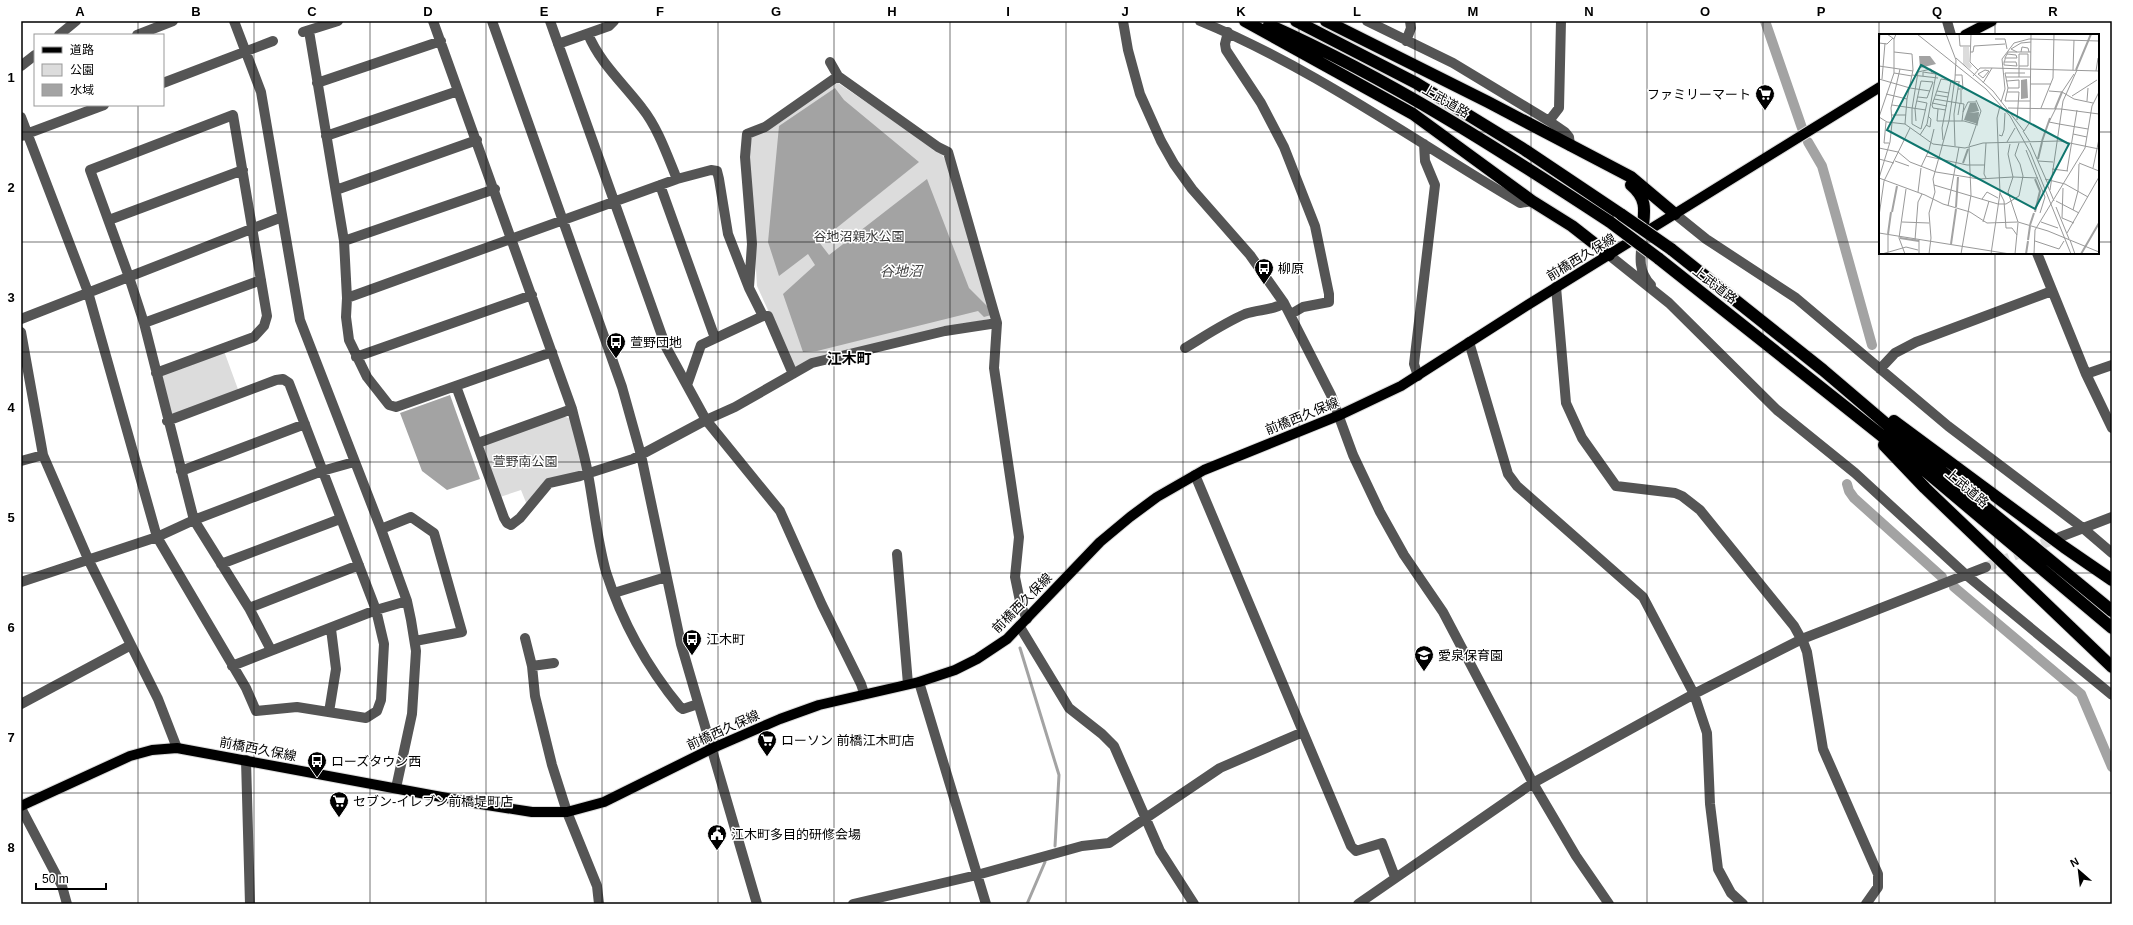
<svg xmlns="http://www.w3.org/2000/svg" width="2133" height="925" font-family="Arial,'Noto Sans JP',sans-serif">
  <rect width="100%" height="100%" fill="#fff"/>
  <path fill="#dcdcdc" d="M838 83 941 153 948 164 993 318 903 337 794 367 757 286 749 157 752 136 832 84Z
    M224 351 239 392 175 415 168 411 160 379 163 374Z
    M563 416 571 419 583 468 581 473 548 478 527 505 521 490 500 497 483 451 485 444Z"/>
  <path fill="#a3a3a3" d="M835 88 844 100 919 162 819 242 829 255 927 179 969 288 989 308 991 315 984 317 978 311 817 351 803 352 783 294 815 265 808 254 779 276 768 242 779 126Z
    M450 395 480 479 447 490 422 471 400 413Z"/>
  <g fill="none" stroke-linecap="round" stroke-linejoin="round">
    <path stroke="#a3a3a3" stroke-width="3" d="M1020 648 1059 775 1055 846
      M1027 904 1045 862"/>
    <path stroke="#a3a3a3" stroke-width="10" d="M1765 21 1802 128
      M1808 142 1822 166 1826 180 1872 345
      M1847 484 1849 491 1854 498 1942 577
      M1954 587 2081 694 2112 767"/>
    <path stroke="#d9d9d9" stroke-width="10" stroke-dasharray="10 5" stroke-linecap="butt" d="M1986 567 2060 537"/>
    <defs>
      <path id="major" d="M1965 35 1992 21
        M21 806 130 756 152 750 177 748 474 803 532 812H567L604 802 713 748 780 719 819 705 919 682 955 670 977 659 1007 639 1100 542 1130 517 1157 497 1204 470 1340 415 1401 386 1526 306 1880 87"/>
      <path id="highway" d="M1245 21 1413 114 1532 201 1572 226 1609 255
        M1296 21 1416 83 1525 150 1622 215
        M1326 21 1488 102 1631 177 1675 214
        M1269 25C1390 79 1500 150 1610 222
        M1631 185C1649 200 1644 213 1642 235
        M1671 249 1823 370 1945 474 2112 611
        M1658 258 1911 459 2112 628
        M1894 421 2064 547 2112 580
        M1884 445 1925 488 2112 667"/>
    </defs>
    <use href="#major" stroke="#dbdbdb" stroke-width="12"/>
    <use href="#highway" stroke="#dbdbdb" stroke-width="14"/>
    <path stroke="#555" stroke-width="10" d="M234 21 261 92 300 320 381 529 407 601 411 620 416 651 412 714 396 788
      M433 21 572 409C577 430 584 452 588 474 594 506 597 540 606 572 622 622 647 667 680 707L683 709 698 704
      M492 21 622 387 641 455 681 644 757 904
      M550 21 666 347 706 420 780 511 822 605 861 684 864 693
      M1123 21 1128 50 1140 94 1161 141 1174 164 1192 189 1250 255 1284 303 1331 395 1353 455 1380 512 1404 555 1443 612 1533 783 1576 856 1609 904
      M1200 21C1314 68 1414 141 1520 203L1532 201
      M1367 21 1453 63 1549 121 1565 132 1569 137 1570 146
      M1947 21 1951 35
      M309 31 344 241 347 298 346 317 349 340 367 377 389 405 396 407 552 352
      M303 32 338 21
      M1228 32 1225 44 1226 50 1261 103 1284 147 1315 226 1329 294V302L1303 307 1291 314
      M588 34C600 63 623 83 642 108 658 128 667 155 677 179
      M59 35 76 21
      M137 35 173 21
      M1406 41 1411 28 1410 21
      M558 44 609 26 614 21
      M830 62 838 76 938 147 948 152 997 323 994 368 1019 537 1015 577 1021 606 1027 619
      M21 66 35 55
      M163 83 273 41
      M317 83 441 41
      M21 117 88 292 157 537 246 688 256 711 297 707 366 718 377 711 381 700 384 644 376 610 289 383 283 379 276 380 167 421
      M1549 121 1559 108 1561 21
      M21 136 104 105
      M326 136 455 92
      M660 185 715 338
      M336 190 477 140
      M1675 214 1706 239 1796 298 1948 426 2084 529 2112 553
      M109 220 243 170
      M1642 240C1640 257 1638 272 1651 285
      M344 241 495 189
      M2037 253 2086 374 2112 428
      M1609 255 1669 303 1777 410 1855 473 1965 574 2112 695
      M749 287 752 244 745 157 747 134 765 127 838 76
      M1556 287 1566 403 1582 438 1616 486 1675 493 1682 496 1700 510 1794 626 1804 644 1807 652 1823 749 1878 874V887L1866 904
      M347 298 677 179 711 170 717 171 719 179 728 234 749 288 763 316
      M21 319 282 217
      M144 323 261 280
      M21 332 43 455 89 561 158 699 177 748
      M1469 342 1508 474 1517 486 1643 597 1694 694 1707 733 1710 804 1718 869 1731 893 1743 904
      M1185 348C1205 336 1224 323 1245 314 1259 309 1272 311 1284 303
      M356 357 532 295
      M1880 369 1895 353 1916 342 2052 291
      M156 373 254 337 264 326 267 316 233 115 90 170 129 277 144 323 194 520 249 608 271 650
      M2086 374 2112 365
      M1418 376 1414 364 1435 185 1425 161 1424 144
      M687 385 701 345 763 316H768L793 374
      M456 386 504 518 507 523 511 525 520 518 549 483 580 476 633 459 706 420 735 407 812 363 945 331 997 323
      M478 443 572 409
      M21 461 43 455
      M181 471 305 424
      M1195 475 1351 846 1356 851 1382 843 1395 877
      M381 529 411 517 434 533 462 632 415 641
      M2060 537 2112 517
      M897 554 908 684
      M221 564 340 519
      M21 582 157 537 194 520 322 471 354 462
      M614 593 666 577
      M249 608 359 565
      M1020 627 1069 708 1102 734 1114 746 1160 851 1194 904
      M525 638 532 666 535 696 552 765 567 812 597 886 599 904
      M232 666 376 610 407 601
      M532 666 554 663
      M919 682 986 904
      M21 704 131 645
      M329 712 336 669 331 629
      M246 760 250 904
      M21 808 62 886 67 904
      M853 904 977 875 1082 846 1109 843 1220 768 1303 732
      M1358 904 1533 783 1694 694 1802 639 1986 567"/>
    <use href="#major" stroke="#000" stroke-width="10"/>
    <use href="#highway" stroke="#000" stroke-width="12"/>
    <defs>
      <path id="highway-bridge" d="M1622 215 1671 249
        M1610 222 1658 258"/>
    </defs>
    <use href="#highway-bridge" stroke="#dbdbdb" stroke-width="14" stroke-linecap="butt"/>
    <use href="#highway-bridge" stroke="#000" stroke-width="12"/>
  </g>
  <path fill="none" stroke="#000" stroke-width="1" stroke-opacity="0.55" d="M138 21V35M254 21V904M370 21V904M486 21V904M602 21V904M718 21V904M834 21V904M950 21V904M1066 21V904M1183 21V904M1299 21V904M1415 21V904M1531 21V904M1647 21V904M1763 21V904M1879 21V904M1995 21V35M138 105V904M21 132H1880M2098 132H2112M21 242H1880M2098 242H2112M1995 253V904M21 352H2112M21 462H2112M21 573H2112M21 683H2112M21 793H2112"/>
  <defs>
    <symbol id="supermarket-pin" viewBox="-11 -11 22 30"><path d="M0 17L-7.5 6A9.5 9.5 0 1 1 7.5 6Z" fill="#000" stroke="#fff"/><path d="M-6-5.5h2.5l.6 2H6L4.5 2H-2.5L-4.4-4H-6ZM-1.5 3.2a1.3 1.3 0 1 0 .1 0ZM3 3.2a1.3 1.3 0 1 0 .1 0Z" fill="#fff"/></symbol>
    <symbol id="bus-pin" viewBox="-11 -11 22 30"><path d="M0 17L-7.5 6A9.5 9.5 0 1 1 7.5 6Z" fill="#000" stroke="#fff"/><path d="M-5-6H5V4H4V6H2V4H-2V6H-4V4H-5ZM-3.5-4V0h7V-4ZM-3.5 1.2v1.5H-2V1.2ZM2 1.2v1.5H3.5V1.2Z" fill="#fff"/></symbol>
    <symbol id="school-pin" viewBox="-11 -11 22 30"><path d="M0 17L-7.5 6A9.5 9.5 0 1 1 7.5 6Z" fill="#000" stroke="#fff"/><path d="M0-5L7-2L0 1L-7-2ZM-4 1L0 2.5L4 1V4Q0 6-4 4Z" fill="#fff"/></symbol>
    <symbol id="civic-pin" viewBox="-11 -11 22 30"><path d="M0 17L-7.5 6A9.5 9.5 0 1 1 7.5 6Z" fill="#000" stroke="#fff"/><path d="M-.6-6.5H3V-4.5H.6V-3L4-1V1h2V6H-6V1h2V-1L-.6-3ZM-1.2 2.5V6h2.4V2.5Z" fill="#fff"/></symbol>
  </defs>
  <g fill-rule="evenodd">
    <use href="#supermarket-pin" x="1754" y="83" width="22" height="30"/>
    <use href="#bus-pin" x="1253" y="257" width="22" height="30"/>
    <use href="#bus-pin" x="605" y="331" width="22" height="30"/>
    <use href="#bus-pin" x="681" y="628" width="22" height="30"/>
    <use href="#school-pin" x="1413" y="644" width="22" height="30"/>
    <use href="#supermarket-pin" x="756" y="729" width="22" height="30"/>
    <use href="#bus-pin" x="306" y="750" width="22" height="30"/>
    <use href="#supermarket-pin" x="328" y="790" width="22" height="30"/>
    <use href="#civic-pin" x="706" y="823" width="22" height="30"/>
  </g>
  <g text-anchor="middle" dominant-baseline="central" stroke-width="3" stroke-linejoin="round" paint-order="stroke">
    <g font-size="13" fill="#000" stroke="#fff" text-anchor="start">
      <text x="1751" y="94" text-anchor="end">ファミリーマート</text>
      <text x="1278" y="268">柳原</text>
      <text x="630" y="342">萱野団地</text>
      <text x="706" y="639">江木町</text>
      <text x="1438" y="655">愛泉保育園</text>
      <text x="781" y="740">ローソン 前橋江木町店</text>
      <text x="331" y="761">ローズタウン西</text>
      <text x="353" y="801">セブン-イレブン前橋堤町店</text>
      <text x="731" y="834">江木町多目的研修会場</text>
    </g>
    <g font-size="13" fill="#000" stroke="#fff">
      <text transform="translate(1446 101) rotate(30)">上武道路</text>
      <text transform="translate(1581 257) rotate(-31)">前橋西久保線</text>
      <text transform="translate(1715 285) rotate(38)">上武道路</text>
      <text transform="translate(1302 416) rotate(-22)">前橋西久保線</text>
      <text transform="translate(1967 488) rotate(40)">上武道路</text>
      <text transform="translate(1022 603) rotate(-45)">前橋西久保線</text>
      <text transform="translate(723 730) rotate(-24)">前橋西久保線</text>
      <text transform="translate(258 749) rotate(11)">前橋西久保線</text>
    </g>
    <g font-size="13" fill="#333" stroke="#fff">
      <text x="859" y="236">谷地沼親水公園</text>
      <text x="525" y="461">萱野南公園</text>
    </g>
    <g font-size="14" font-style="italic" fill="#444" stroke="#fff">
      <text x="901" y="271">谷地沼</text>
    </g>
    <g font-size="15" font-weight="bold" fill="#000" stroke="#fff">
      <text x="849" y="358">江木町</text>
    </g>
  </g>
  <g transform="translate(1879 34)">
    <rect width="220" height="220" fill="#fff"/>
    <path d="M84 13H90V28L93 32 91 35 84 30Z" fill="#dcdcdc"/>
    <path d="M40 22H51L57 30 41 34ZM148 45 149 64 142 65V46ZM91 69H97L100 77 90 79 100 78 99 90 85 86Z" fill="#a3a3a3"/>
    <path fill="none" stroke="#a3a3a3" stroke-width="2" d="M197 36 212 0M176 75 183 58M163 107 171 84M159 125 163 108M84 129 89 115M77 173 79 143M13 178 18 152M156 178 161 157 156 145M151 191 155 179M9 200 12 178M21 204 40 207M149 206 151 192M72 210 77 175M147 220 149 207M202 220 220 189"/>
    <path fill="none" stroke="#999" stroke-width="1" d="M8 0 15 5 17 0M38 0 107 55 131 82 151 118 192 220M80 0 81 12H91M92 0 91 28 99 36M116 5H126L128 15M0 9 8 10 14 4M0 13 1 0M15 18 33 20 34 36 28 65 26 90M91 18H94L95 12 126 10M129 18H152M138 18 132 15 142 9 152 8M142 18 143 13 149 14 150 18M140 20H149V32H140M140 20V43M77 24 114 57 145 97M126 24H138L137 21 128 20M125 28H137L138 32 125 31V28L126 26V24L129 18M0 32 34 37M4 33 6 9M106 36 110 37 104 44 99 40ZM194 36 195 6M217 37 219 24M15 39 33 42M146 39H126L129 54 126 67H151M33 41 59 44M76 41H83L84 55H79M94 42 101 34H113M127 43H151M0 45 31 54 51 57M3 45 4 33M62 45 53 71 54 74 67 76M62 45 81 48M128 47 140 46V54H129M104 49 113 34 220 37M151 50H172M82 56V69M58 57 70 59M170 57 183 58 195 65 214 69M128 58H140L138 86M183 58 195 40M7 60 28 65M57 61 69 63M193 62 218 46M55 65 85 70 83 87M38 67 48 69 42 95 33 90V75L39 38 52 35 53 39M208 67 209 54M122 68 126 55 123 25 135 9 150 5 220 7M53 69 68 72M13 71 47 76M129 74 182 75 220 80M162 74 174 44 175 0M177 74 170 88 180 90M59 75 58 87H85L99 91M84 78 89 68H97M12 81H27M79 81 81 69M0 83 15 39V5M0 83 8 88 26 90 54 110 86 114 104 109 181 107 220 115M37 87 36 75 42 47 54 48 48 64 39 63M7 88 5 109H10M13 88 12 74 21 35M180 90 209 95M47 91 51 93 52 85 49 82M144 97 151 108M145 97 151 88 152 0M194 100 208 103M41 101 48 90 57 40 44 38V42M120 101 123 102 125 96 126 79M64 106 63 94 72 47M128 108 136 94M151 109 169 150M131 110 129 120 134 143 129 158 139 188M76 112 75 80 80 48M90 112 102 77 97 66M0 114 19 118 31 128 57 138 100 145 134 143 159 144M147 116 166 163M47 122 88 131H106M0 125 15 129M16 127 30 132M159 127 174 128M200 129 220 137M42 133 50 116 55 95M214 134 220 105M173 135 189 137M188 137 198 76M0 144 46 161 64 170 91 178 108 189 139 188 169 197 220 218M0 144 11 108 13 89M107 144 105 140 107 109M166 145 186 150 209 163M168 150 175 167M55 151 119 170M171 156 184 67 198 36M39 158 42 134M121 159 125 167 127 194H133L138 201M103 165 108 158 119 164M177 167 200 179M119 170H127L140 162 144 142 141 130 136 121 140 109M69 172 80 113M177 173 190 205M194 176 199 157 200 130M161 179 166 163M0 182 5 147 31 94M183 184 184 154M183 184 195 189M23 188 50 189M104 188 110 167M162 188 179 194M0 199 131 220M188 199 220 143M36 206 39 168 43 160M191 206 196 220M156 207 180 215 185 207M9 218V201M3 220 27 213 39 216M26 220 20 204 27 155M40 220V206M50 220 52 204 50 179 56 158 54 145 70 87 76 44 77 26 67 0M82 220 92 161 90 113M112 220 121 159 118 84 121 72M136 220 139 189M155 220 156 196 206 114 213 72 220 58"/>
    <path fill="#0f766e" fill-opacity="0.15" stroke="#0f766e" stroke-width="2" d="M42 31 190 110 156 175 8 96Z"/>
    <rect width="220" height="220" fill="none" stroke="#000" stroke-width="2"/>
  </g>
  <rect width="2133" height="925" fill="none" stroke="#ffffff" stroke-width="44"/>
  <rect x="34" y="34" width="130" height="72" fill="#ffffff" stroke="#999999"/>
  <rect x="42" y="47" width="20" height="6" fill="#000000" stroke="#999999"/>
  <text x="70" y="54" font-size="12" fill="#000000">道路</text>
  <rect x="42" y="64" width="20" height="12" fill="#dcdcdc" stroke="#999999"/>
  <text x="70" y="74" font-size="12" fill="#000000">公園</text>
  <rect x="42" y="84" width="20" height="12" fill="#a3a3a3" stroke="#999999"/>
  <text x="70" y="94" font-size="12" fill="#000000">水域</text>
  <g transform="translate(2079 871) rotate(332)" stroke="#ffffff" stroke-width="3" paint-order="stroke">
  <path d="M0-3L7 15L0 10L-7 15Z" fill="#000000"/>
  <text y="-6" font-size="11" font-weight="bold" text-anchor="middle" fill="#000000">N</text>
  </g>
  <path d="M36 883v6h70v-6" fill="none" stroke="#000000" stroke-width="2"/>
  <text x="42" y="883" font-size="12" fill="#000000" stroke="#ffffff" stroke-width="3" paint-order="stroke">50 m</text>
  <rect x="22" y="22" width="2089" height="881" fill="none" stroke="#000" stroke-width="1.5"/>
  <g font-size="13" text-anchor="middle" font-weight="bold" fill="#000">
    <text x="80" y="16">A</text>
    <text x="196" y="16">B</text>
    <text x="312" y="16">C</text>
    <text x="428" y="16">D</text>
    <text x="544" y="16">E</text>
    <text x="660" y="16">F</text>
    <text x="776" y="16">G</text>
    <text x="892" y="16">H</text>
    <text x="1008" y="16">I</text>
    <text x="1125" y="16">J</text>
    <text x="1241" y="16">K</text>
    <text x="1357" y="16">L</text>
    <text x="1473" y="16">M</text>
    <text x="1589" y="16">N</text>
    <text x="1705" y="16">O</text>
    <text x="1821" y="16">P</text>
    <text x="1937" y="16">Q</text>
    <text x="2053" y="16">R</text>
    <text x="11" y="82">1</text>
    <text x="11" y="192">2</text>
    <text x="11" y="302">3</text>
    <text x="11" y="412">4</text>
    <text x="11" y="522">5</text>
    <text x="11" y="632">6</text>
    <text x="11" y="742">7</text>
    <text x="11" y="852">8</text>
  </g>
</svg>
